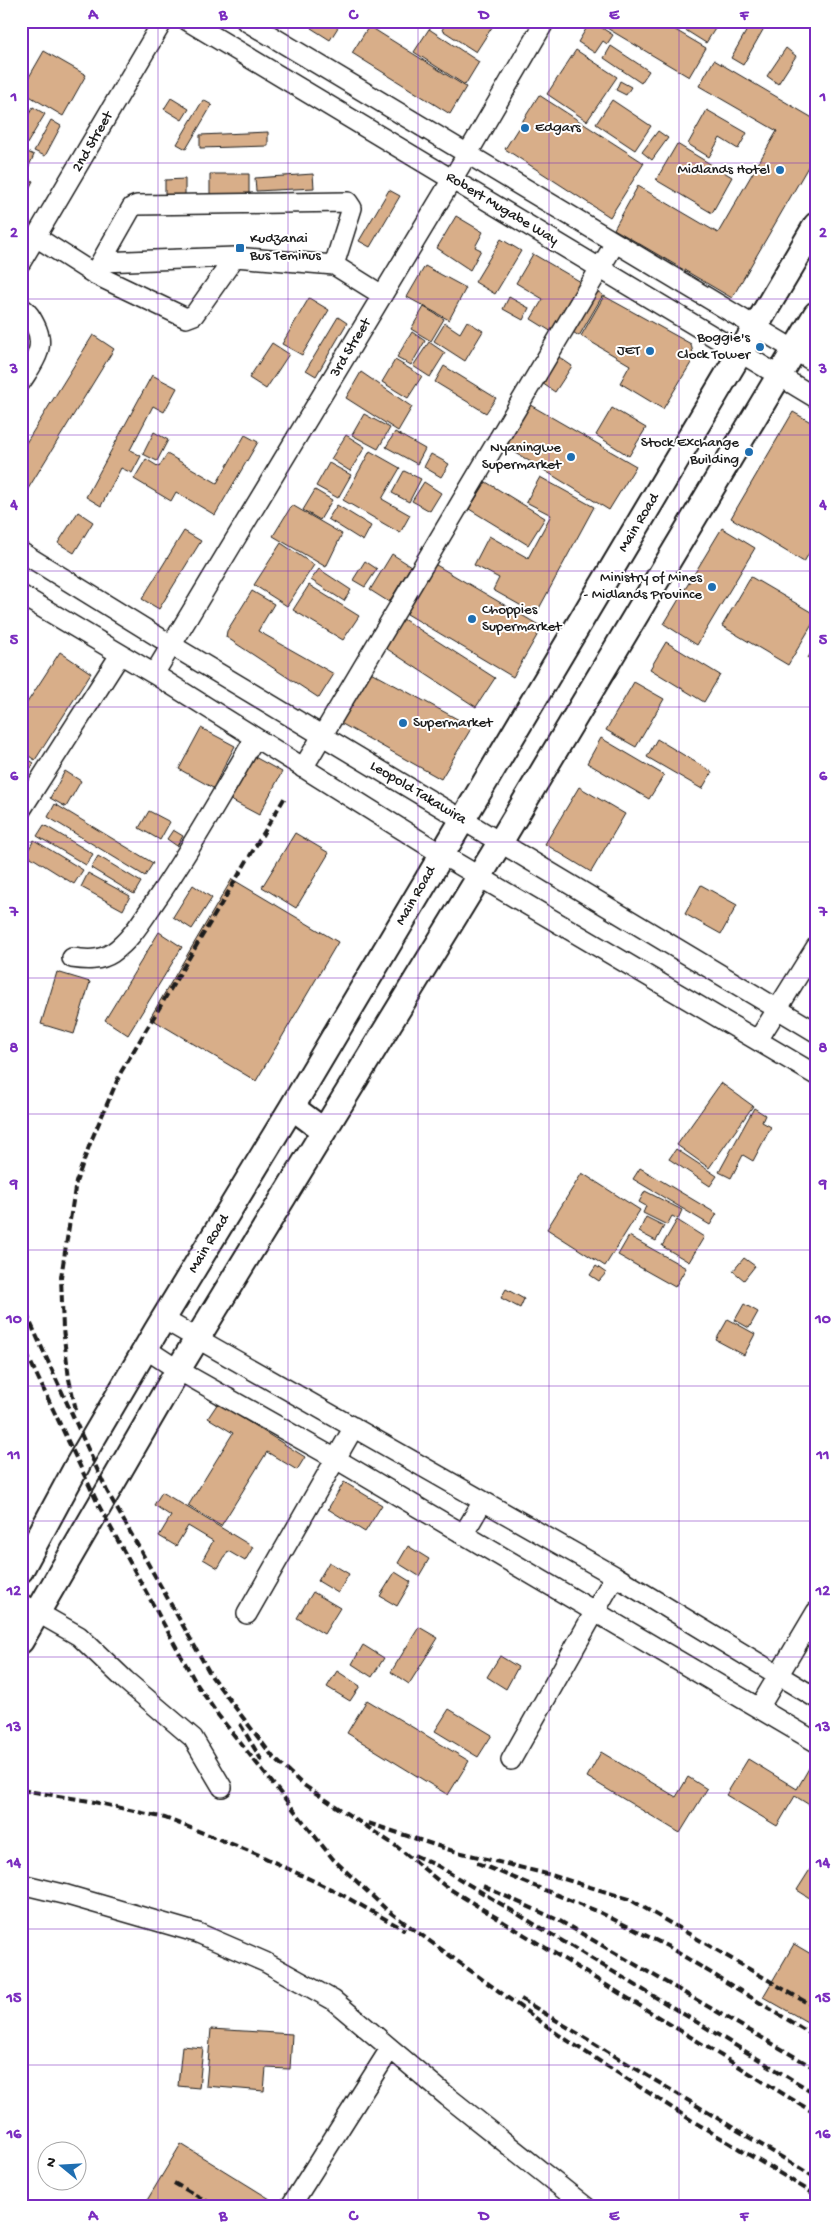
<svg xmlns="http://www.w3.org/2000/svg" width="837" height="2228" font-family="'Gochi Hand',sans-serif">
  <rect width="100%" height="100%" fill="#fff"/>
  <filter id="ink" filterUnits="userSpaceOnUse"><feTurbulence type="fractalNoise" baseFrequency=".02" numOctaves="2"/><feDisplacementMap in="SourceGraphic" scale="10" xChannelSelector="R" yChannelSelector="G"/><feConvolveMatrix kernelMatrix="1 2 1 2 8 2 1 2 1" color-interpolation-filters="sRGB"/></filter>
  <g filter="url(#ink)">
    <path fill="#d8ae89" stroke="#1c1c1c" d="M299 21H311L308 26Z
      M315 21H342L330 40 311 28Z
      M447 21H496L476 52 442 30Z
      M591 21 613 35 607 44 603 41 595 53 578 42Z
      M595 21H660L706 48 689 77Z
      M671 21H720L706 43Z
      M752 21H768L743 65 731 58Z
      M369 26 466 87 450 114 352 53Z
      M429 29 479 62 465 85 414 52Z
      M611 46 649 71 641 83 604 58Z
      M786 48 796 56 778 84 767 76Z
      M576 50 617 77 587 121 547 94Z
      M44 51 86 75 63 116 21 91Z
      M21 60 26 62 21 72Z
      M714 60 816 120V153L732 298 614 229 638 186 718 233 777 131 699 86Z
      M620 81 631 87 626 95 616 90Z
      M539 95 644 163 610 217 505 149Z
      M171 98 189 109 182 120 164 109Z
      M203 100 212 105 186 149 177 144Z
      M612 100 651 126 635 150 596 124Z
      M21 101 27 104 21 115Z
      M33 107 45 114 25 147 21 145V128Z
      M707 110 747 133 738 149 720 138 709 157 688 144Z
      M51 120 61 126 45 156 34 151Z
      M658 131 668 138 652 160 642 152Z
      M268 132V146L200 148V135Z
      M677 144 732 177 712 213 656 180Z
      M21 149 34 155 28 168 21 164Z
      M210 174H249V194L210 195Z
      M313 174 314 188 256 191 255 178Z
      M26 177 33 181 21 204V186Z
      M185 179V196H165V180Z
      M389 190 400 196 370 247 359 241Z
      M456 216 483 232 475 247 481 250 470 270 437 248Z
      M501 239 521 251 495 294 475 282Z
      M533 254 581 282 552 332 531 319 543 299 516 283Z
      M425 266 466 288 449 320 407 297Z
      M592 288 603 295 579 336 568 329Z
      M604 296 691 344 694 358 663 409 620 383 630 365 581 336Z
      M509 297 529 308 523 320 503 309Z
      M309 298 329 310 302 355 282 344Z
      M424 307 444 319 431 341 411 329Z
      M338 317 347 323 316 376 306 370Z
      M467 321 483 331 465 361 434 341 445 323 460 333Z
      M412 332 425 341 411 365 397 357Z
      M93 335 114 349 23 497 21 451Z
      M429 342 445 353 430 377 413 366Z
      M272 343 289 354 266 389 249 378Z
      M556 355 572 366 555 392 539 381Z
      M395 360 422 376 408 398 382 382Z
      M444 366 496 398 486 413 435 382Z
      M361 372 412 407 398 431 346 398Z
      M152 375 177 388 164 412 153 406 130 450 141 456 132 473 121 468 101 506 86 497Z
      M525 402 636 466 609 510 508 448 510 444 502 440Z
      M612 408 646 428 629 456 596 435Z
      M793 412 816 425V541L804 562 731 518Z
      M364 414 390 428 378 449 352 435Z
      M154 432 168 440 157 461 143 454Z
      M395 432 425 449 417 464 386 447Z
      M245 435 258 442 215 515 176 492 171 501 134 479 146 459 159 467 167 454 217 483Z
      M346 435 365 447 350 471 331 459Z
      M370 451 400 468 382 499 410 515 400 533 343 500Z
      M431 454 449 464 441 477 424 467Z
      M329 463 351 475 338 498 316 486Z
      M404 471 421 479 409 502 392 493Z
      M540 477 594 507 536 614 493 590 499 578 474 565 489 536 528 558 551 515 526 502Z
      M424 482 441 493 430 511 412 501Z
      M486 482 545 518 528 545 469 509Z
      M315 490 332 500 320 520 303 510Z
      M292 505 342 534 326 567 273 536Z
      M337 505 371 526 363 541 328 519Z
      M78 512 93 522 74 553 58 543Z
      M722 528 755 548 697 645 664 624Z
      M184 531 201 541 159 609 142 599Z
      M281 543 314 565 287 606 254 585Z
      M392 554 411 566 389 602 370 590Z
      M365 561 377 569 365 587 353 580Z
      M431 562 542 627 513 677 402 611Z
      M319 569 351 590 344 601 311 580Z
      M751 577 816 615V618L788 665 722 626Z
      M309 585 359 616 343 640 293 610Z
      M252 591 274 604 258 631 334 674 319 698 226 637 227 631Z
      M400 617 495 678 476 707 381 645Z
      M666 642 720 675 704 702 650 669Z
      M816 644V663L808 658Z
      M60 652 91 673 35 760 21 751V712Z
      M365 669 472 727 441 779 335 720Z
      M634 682 664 699 636 747 606 730Z
      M201 728 235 746 213 788 179 769Z
      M601 738 664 775 649 799 587 763Z
      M657 739 712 772 702 789 647 757Z
      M21 755 34 763 21 784Z
      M251 755 282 772 259 815 227 798Z
      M65 771 81 781 66 807 50 798Z
      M579 787 625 814 591 872 545 844Z
      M55 804 153 863 145 876 48 817Z
      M149 811 170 822 160 840 139 828Z
      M44 825 93 854 86 865 37 836Z
      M173 830 183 836 177 846 167 839Z
      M295 833 329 853 296 908 262 887Z
      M34 840 83 870 74 884 26 854Z
      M98 856 141 882 134 894 91 868Z
      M88 873 130 896 123 910 81 887Z
      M232 879 338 942 256 1081 150 1018Z
      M193 885 212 898 192 929 173 917Z
      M701 885 737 905 721 934 685 914Z
      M159 932 182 947 128 1035 105 1020Z
      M57 972 90 982 74 1034 41 1024Z
      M721 1083 753 1106 709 1168 677 1145Z
      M754 1108 765 1115 762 1122 771 1127 753 1161 743 1155 731 1178 719 1172Z
      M676 1149 717 1176 710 1186 669 1159Z
      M640 1168 717 1214 710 1225 633 1179Z
      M582 1173 640 1210 605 1266 547 1229Z
      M645 1191 682 1210 678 1219 672 1216 667 1225 643 1213 646 1206 639 1202Z
      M646 1217 664 1226 656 1241 639 1232Z
      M677 1220 704 1237 689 1262 662 1246Z
      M629 1236 686 1268 675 1287 618 1255Z
      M744 1258 755 1266 744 1280 733 1271Z
      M596 1266 606 1273 599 1281 590 1275Z
      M506 1289 524 1299 520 1308 501 1298Z
      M744 1304 758 1312 749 1328 735 1320Z
      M728 1319 755 1334 744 1355 716 1340Z
      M218 1403 305 1457 297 1470 267 1452 221 1526 188 1506 233 1433 208 1418Z
      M344 1482 382 1505 365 1532 328 1509Z
      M162 1492 253 1547 245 1561 228 1551 218 1568 203 1559 213 1541 188 1526 176 1546 159 1536 171 1516 154 1505Z
      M408 1546 429 1559 419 1576 398 1563Z
      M329 1562 349 1574 338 1593 318 1581Z
      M395 1572 411 1582 397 1606 380 1596Z
      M313 1592 340 1608 324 1634 297 1618Z
      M419 1627 438 1638 409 1684 391 1672Z
      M363 1645 384 1658 372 1677 352 1664Z
      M500 1656 518 1667 506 1689 487 1677Z
      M337 1671 360 1686 350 1701 327 1687Z
      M367 1700 469 1761 448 1795 347 1733Z
      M449 1709 492 1735 478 1757 435 1731Z
      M601 1752 676 1797 688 1777 707 1789 680 1833 587 1777Z
      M748 1759 797 1789 812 1763 816 1766V1809L795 1796 777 1826 726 1795Z
      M816 1860V1902L797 1890Z
      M794 1944 816 1957V2027L763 1997Z
      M211 2029 292 2034 290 2069 266 2068 264 2091 206 2086Z
      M182 2046 203 2048 199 2088 178 2086Z
      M181 2144 270 2199 266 2207H143Z"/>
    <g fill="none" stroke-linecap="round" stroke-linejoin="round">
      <defs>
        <path id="minor" d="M188 21 816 398
          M246 21 816 363
          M36 237 94 274 186 318 194 315 235 257
          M21 262 163 21
          M101 262 235 257 334 265 382 295
          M94 274 132 207 137 205 348 202 352 208 334 265
          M21 307C28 312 31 317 35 325 47 348 33 363 21 382
          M21 552 173 646 816 1032
          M21 595 154 674 441 854 816 1075
          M154 674 468 153 545 21
          M303 768 615 243
          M21 810 120 655
          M72 958C86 960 100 961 112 953 131 940 143 919 156 900 192 848 223 792 255 738
          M758 1040 816 947
          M163 1319 615 1576 816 1698
          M146 1349 178 1370 336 1459 816 1742
          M463 1535 483 1501
          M21 1603 79 1636 125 1680 193 1738 222 1787
          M247 1614 354 1427
          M759 1708 816 1612
          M511 1760 615 1576
          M21 1884 67 1895 198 1933 265 1962 333 2000 448 2097 586 2207
          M290 2207 390 2049"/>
        <path id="major" d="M292 1107 324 1131
          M21 1570 78 1464 156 1331 292 1107 816 225
          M21 1641 178 1370 501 841 816 314"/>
      </defs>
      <use href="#minor" stroke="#1c1c1c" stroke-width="22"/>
      <use href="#major" stroke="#1c1c1c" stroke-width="28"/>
      <use href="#minor" stroke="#fff" stroke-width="19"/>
      <use href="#major" stroke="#fff" stroke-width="24"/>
      <path stroke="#1c1c1c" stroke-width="4" stroke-dasharray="8 4" stroke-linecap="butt" d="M21 1302 107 1491 212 1677 273 1757 302 1784 396 1846 445 1886 816 2114
        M21 1342 99 1506 196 1683 218 1715 333 1859 387 1910 559 2035 691 2120 816 2195
        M76 1410 69 1379 63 1329 61 1277 76 1182 91 1141 121 1072 285 797
        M240 1724 262 1761
        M21 1790 90 1801 165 1818 257 1854 337 1892 405 1930
        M368 1823 450 1850 551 1875 629 1899 816 2008
        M414 1855 438 1866 816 2094
        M477 1863 597 1911 667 1946 816 2037
        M483 1886 558 1920 816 2069
        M521 1999 816 2178
        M174 2183 217 2207"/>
    </g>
  </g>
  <path fill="none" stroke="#7b2cbf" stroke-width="1" stroke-opacity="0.55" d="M158 21V2207M288 21V2207M418 21V2207M549 21V2207M679 21V2207M21 163H816M21 299H816M21 435H816M21 571H816M21 707H816M21 842H816M21 978H816M21 1114H816M21 1250H816M21 1386H816M21 1521H816M21 1657H816M21 1793H816M21 1929H816M21 2065H816"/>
  <g fill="#1f6fb2" stroke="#fff" stroke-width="2">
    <circle cx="525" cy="128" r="5"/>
    <circle cx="780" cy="170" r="5"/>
    <rect x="235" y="243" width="10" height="10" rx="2.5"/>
    <circle cx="760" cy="347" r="5"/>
    <circle cx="650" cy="351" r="5"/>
    <circle cx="749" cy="452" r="5"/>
    <circle cx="571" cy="457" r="5"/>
    <circle cx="712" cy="587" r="5"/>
    <circle cx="472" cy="619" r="5"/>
    <circle cx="403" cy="723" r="5"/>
  </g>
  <g text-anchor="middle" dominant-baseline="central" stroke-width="4" stroke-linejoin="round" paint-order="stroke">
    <g font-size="15" fill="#1c1c1c" stroke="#fff" text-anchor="end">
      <text x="535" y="128" text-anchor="start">Edgars</text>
      <text x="770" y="170">Midlands Hotel</text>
      <text x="250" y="239" text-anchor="start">Kudzanai<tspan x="250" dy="17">Bus Teminus</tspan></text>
      <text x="750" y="338">Boggie's<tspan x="750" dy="17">Clock Tower</tspan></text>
      <text x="640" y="351">JET</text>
      <text x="739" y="443">Stock Exchange<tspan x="739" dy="17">Building</tspan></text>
      <text x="561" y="448">Nyaningwe<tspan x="561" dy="17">Supermarket</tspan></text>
      <text x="702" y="578">Ministry of Mines<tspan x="702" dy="17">- Midlands Province</tspan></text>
      <text x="482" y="610" text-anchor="start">Choppies<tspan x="482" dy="17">Supermarket</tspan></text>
      <text x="413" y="723" text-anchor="start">Supermarket</text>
    </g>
    <g font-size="15" fill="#1c1c1c" stroke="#fff">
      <text transform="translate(93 142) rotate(-60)">2nd Street</text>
      <text transform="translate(502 209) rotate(31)">Robert Mugabe Way</text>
      <text transform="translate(351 348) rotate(-59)">3rd Street</text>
      <text transform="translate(639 523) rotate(-59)">Main Road</text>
      <text transform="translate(418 793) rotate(31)">Leopold Takawira</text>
      <text transform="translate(416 896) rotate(-60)">Main Road</text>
      <text transform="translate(209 1244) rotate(-59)">Main Road</text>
    </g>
  </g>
  <rect width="837" height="2228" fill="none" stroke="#fff" stroke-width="55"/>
  <g transform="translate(62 2166) rotate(288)"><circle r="24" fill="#ffffff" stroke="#a4a4a4"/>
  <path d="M0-4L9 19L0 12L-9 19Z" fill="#1f6fb2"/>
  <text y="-8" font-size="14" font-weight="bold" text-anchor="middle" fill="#1c1c1c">N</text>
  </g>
  <rect x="28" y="28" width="782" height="2172" fill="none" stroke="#7b2cbf" stroke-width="2"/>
  <g font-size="16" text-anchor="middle" font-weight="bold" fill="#7b2cbf">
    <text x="93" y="19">A</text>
    <text x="223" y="19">B</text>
    <text x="353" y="19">C</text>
    <text x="484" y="19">D</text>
    <text x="614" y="19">E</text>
    <text x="744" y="19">F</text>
    <text x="14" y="101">1</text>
    <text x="823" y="101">1</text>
    <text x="14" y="237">2</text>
    <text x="823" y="237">2</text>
    <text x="14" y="373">3</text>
    <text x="823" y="373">3</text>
    <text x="14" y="509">4</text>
    <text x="823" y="509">4</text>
    <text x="14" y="644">5</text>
    <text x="823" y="644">5</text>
    <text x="14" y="780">6</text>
    <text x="823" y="780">6</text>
    <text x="14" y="916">7</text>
    <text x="823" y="916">7</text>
    <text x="14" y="1052">8</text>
    <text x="823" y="1052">8</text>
    <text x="14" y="1188">9</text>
    <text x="823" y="1188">9</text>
    <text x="14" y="1323">10</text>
    <text x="823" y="1323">10</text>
    <text x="14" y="1459">11</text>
    <text x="823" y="1459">11</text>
    <text x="14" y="1595">12</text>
    <text x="823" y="1595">12</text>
    <text x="14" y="1731">13</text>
    <text x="823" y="1731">13</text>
    <text x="14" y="1867">14</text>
    <text x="823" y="1867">14</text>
    <text x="14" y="2002">15</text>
    <text x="823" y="2002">15</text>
    <text x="14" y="2138">16</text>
    <text x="823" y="2138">16</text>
    <text x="93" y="2220">A</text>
    <text x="223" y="2220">B</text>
    <text x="353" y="2220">C</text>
    <text x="484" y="2220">D</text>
    <text x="614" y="2220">E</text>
    <text x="744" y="2220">F</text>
  </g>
</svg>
